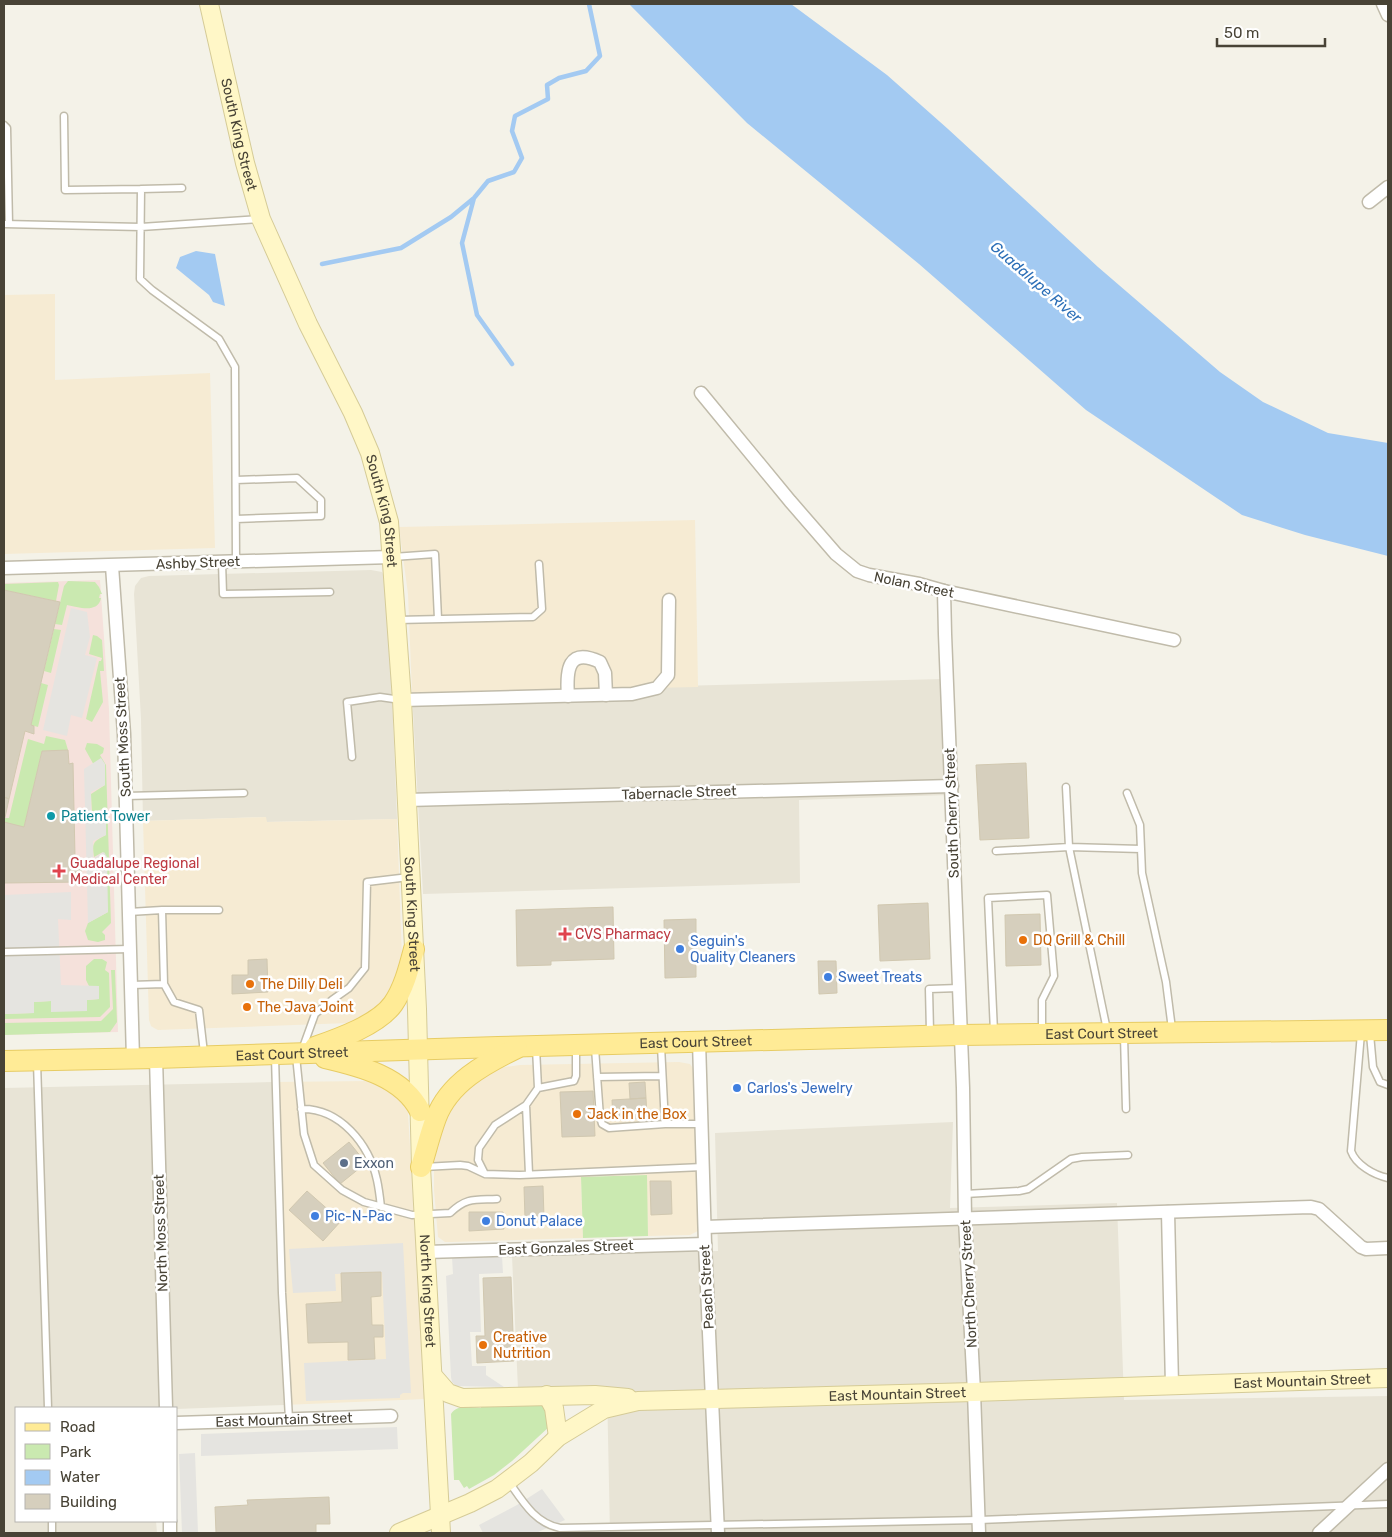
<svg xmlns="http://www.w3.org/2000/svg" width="1392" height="1537" font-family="Rubik,sans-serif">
  <rect width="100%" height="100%" fill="#f4f2e8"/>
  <path fill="#e8e4d6" d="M371 570 382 572 386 580 388 590 397 819 266 822V817L143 821 141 719 134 594 135 586 141 578 149 576Z
    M942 679 949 795 799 800 800 883 423 894 412 693Z
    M273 1082 277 1245 284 1405 176 1409 16 1408V1521H156L157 1533H4V1088Z
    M953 1122 950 1208 1117 1203 1124 1400 1388 1396V1533H610L607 1388 518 1389 512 1256 718 1251 715 1133Z"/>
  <path fill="#f6ebd3" d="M55 294V380L210 373 215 548 4 554V295Z
    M695 520 698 687 412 693 408 594 399 527Z
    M266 817 267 822 397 819 402 959 394 992 363 1020 349 1023 158 1030 154 1028 151 1026 149 1020 143 821Z
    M679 1062 690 1064 695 1071 700 1230 690 1235 648 1236 646 1175 581 1177 583 1238 451 1242H445L438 1237 434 1190V1151L436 1132 458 1092 498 1068 520 1065Z
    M373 1081 381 1083 407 1106 408 1113 425 1399 284 1405 277 1245 273 1082Z"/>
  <path fill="#f5e1db" d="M100 580 109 710 118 1032 4 1035V583Z"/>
  <path fill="#cae9b0" d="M68 581 95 582 99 587 102 594H100L99 598H101C98 614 78 607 67 605L62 625 55 624 64 586Z
    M58 582 59 585 56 601 4 590V584Z
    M54 629 61 630 51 673 44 671Z
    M93 635 97 636 102 640 104 671H100L103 702 92 722 86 719 99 661H101L102 658 89 654Z
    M41 683 48 685 38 727 31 725Z
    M46 736 65 740 68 750 42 751 24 827 4 822 5 818H9L28 739 44 744Z
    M87 743 97 744 104 748 103 753 100 755 106 765 111 923 102 932 105 935V940L98 942 88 940 85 931 88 923 108 912 103 852 94 857C92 842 93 842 106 835L92 813 91 794 105 785 85 749Z
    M94 959H102L107 962 105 970 109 973 110 1007 100 1017 4 1019V1014L34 1013V1002L51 1001V1012L87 1000 99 999V986H89L86 980V966Z
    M111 970H115V972L117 1022 110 1032 4 1035V1023L101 1021 113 1009Z
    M647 1175 648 1236 583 1238 581 1177Z
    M544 1403 550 1426 512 1461 494 1475 469 1489 467 1486 464 1488 459 1480H454L451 1414C457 1404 471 1407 481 1408V1404Z"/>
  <path fill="#e5e4e0" d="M71 608 87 612 90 637 85 655 97 658 82 718 71 715 67 736 43 730Z
    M101 758 105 764V785L91 792V814L102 809 106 814V835L93 841V859L104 852 107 857 108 912 88 923 84 769Z
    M71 892V920L58 919 61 985 99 986V999L87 1000V1011L51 1012V1001L34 1002V1013L4 1014V895Z
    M403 1243 411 1393H403L400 1395V1398L306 1401 304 1363 386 1359 382 1272 335 1274 336 1291 293 1293 289 1249Z
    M502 1256 503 1273 479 1274 481 1332H470L472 1366H486V1375L504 1387 456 1386 452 1382 451 1377 446 1276 453 1274 452 1257Z
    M397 1427 398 1449 201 1456V1434Z
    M195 1453 198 1533H182L179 1454Z
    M542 1489 565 1520 536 1533H483L479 1525 517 1505Z"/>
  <path fill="#a3caf2" d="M629 4H791L887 75 948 129 1098 267 1220 372 1263 402 1328 433 1388 443V556L1305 535 1242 515 1086 410 919 264 747 123Z
    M196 251 215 254 225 306 213 302 209 295 176 268 180 257Z"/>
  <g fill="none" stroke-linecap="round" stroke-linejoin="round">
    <path stroke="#a3caf2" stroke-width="4.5" d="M474 198 462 243 477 315 512 364
      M322 264 401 248 451 217 474 198 488 181 514 172 522 158 512 131 515 116 548 99 547 85 559 78 586 71 600 56 589 4"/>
  </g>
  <path fill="#d6cfbd" stroke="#d1c8b0" d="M4 590 60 602 31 725 34 726V734L25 731 9 799 4 797Z
    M68 750 69 764 73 763 75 857H78L77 860H75V866L81 865 82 882 4 883V797L9 799 4 822 24 827 42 751Z
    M1026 763 1029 838 980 840 976 765Z
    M928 903 930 959 880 961 878 905Z
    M613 907 614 959 551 961V965L517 966 516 910Z
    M1040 914 1041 965 1006 966 1005 915Z
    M696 919V977L665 978 664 920Z
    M267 959 268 992 232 994V975H248V960Z
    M818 961H836L837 993 819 994Z
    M645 1082 646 1098 630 1099 629 1083Z
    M593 1091 595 1136 562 1137 560 1092Z
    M646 1098 647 1118 613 1120 612 1100Z
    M349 1142 366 1163 340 1184 323 1163Z
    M650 1181H671L672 1214 651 1215Z
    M543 1186 544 1218 532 1221V1218H525L524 1187Z
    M307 1191 341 1221 323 1241 289 1210Z
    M469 1212H503L504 1229 469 1231Z
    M381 1272V1296L371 1297 372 1325H383V1337H374L375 1359 348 1360V1342L308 1343 306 1304 342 1302 341 1273Z
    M511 1277 514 1361 477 1363 476 1336H485L483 1278Z
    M329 1497 330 1524H316V1533H216L215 1507 248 1505 247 1500Z"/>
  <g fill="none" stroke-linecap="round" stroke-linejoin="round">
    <defs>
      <path id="lane" d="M64 116 65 190 141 189 140 279 152 290 219 339 235 367 236 562
        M4 125 7 128 9 224
        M141 189 182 188
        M4 224 141 227 260 219
        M236 480 297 478 321 500V516L236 519
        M393 557 435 554 438 619
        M222 562 223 594 330 592
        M397 620 533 617 542 609 539 564
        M352 757 347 702 380 697 401 700
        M1066 787 1069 847 1107 1030
        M1127 793 1140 825 1142 873 1166 982 1172 1029
        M126 796 244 793
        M996 851 1069 847 1141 849
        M162 910H219
        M129 912 162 910 164 984 174 1002 199 1010 204 1053
        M4 952 130 949
        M131 985 164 984
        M930 1032 929 989 959 988
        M994 1032 988 898 1047 895 1054 976 1042 1000V1030
        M1361 1033 1351 1151C1356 1165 1374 1175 1388 1178
        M1370 1034 1373 1067 1380 1082 1388 1085
        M1124 1036 1126 1109
        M661 1046 665 1124H702
        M595 1048 600 1117 602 1124 609 1128 665 1124
        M302 1050 315 1014 332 1000 349 988 365 968 367 882 409 877
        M296 1056 304 1134 314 1165 342 1190 364 1202 412 1215 450 1213C467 1197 475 1200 497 1199
        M275 1057 282 1293 289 1419
        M37 1062 48 1408
        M597 1077 661 1076
        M538 1088 574 1081 576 1076V1048
        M526 1105 529 1174
        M301 1109C340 1108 369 1144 377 1180 379 1189 380 1198 381 1207
        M424 1167 460 1165 468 1166 485 1174 520 1175 703 1167
        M485 1174 478 1160 479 1148 495 1125 526 1105 538 1088 536 1048
        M965 1194 1019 1191 1028 1189 1071 1159 1082 1157 1128 1155
        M509 1482C523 1502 535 1523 560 1528L979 1520 1388 1504
        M52 1521V1533"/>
      <g id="street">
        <path d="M1383 4 1388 15"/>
        <path d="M1369 202 1388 187"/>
        <path d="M701 393 790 501 836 554 857 571 869 575 919 584 944 591 1174 640"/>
        <path d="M112 566 124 734 133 1059"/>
        <path d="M4 568 392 557"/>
        <path d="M944 591 945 634 963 1088 965 1219 974 1392 979 1533"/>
        <path d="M568 696C566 670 568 647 600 662L605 673 606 695"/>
        <path d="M402 700 632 694 657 688 668 675 669 600"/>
        <path d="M407 800 952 786"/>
        <path d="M699 1041 705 1244 718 1533"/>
        <path d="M156 1058 166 1408"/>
        <path d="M1168 1212 1172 1385"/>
        <path d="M705 1227 1311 1207 1319 1209 1361 1247 1366 1249 1388 1248"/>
        <path d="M426 1252 705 1244"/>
        <path id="s1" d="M176 1423 391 1416"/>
        <path d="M170 1521V1533"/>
        <path d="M1319 1533 1388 1469"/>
      </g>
      <g id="secondary">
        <path id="s2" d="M209 4 245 163 261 219 308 324 353 413 370 453 389 522 402 700 417 1009 421 1167 441 1533"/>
        <path d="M434 1377 448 1393 462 1398 595 1395 628 1398"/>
        <path d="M547 1395 554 1408 558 1437"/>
        <path id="s3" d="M399 1533 470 1503 497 1489 531 1463 558 1437 604 1409 638 1401 974 1392 1388 1378"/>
      </g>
      <g id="primary">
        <path d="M315 1047C338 1039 378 1025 393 1004 404 988 409 968 414 949"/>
        <path d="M325 1058C360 1066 403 1077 420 1111"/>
        <path id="s4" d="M4 1061 156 1058 498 1047 960 1035 1388 1030"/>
        <path d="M421 1167C426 1151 430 1134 436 1118 449 1083 484 1064 517 1048"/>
      </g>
    </defs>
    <use href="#lane" stroke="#c0bbaa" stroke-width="9"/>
    <use href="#street" stroke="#c0bbaa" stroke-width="15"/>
    <use href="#secondary" stroke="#d5cb97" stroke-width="20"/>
    <use href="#primary" stroke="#e7cc64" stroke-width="22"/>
    <use href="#lane" stroke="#fff" stroke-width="6"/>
    <use href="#street" stroke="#fff" stroke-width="12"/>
    <use href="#secondary" stroke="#fff7c7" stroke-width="18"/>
    <use href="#primary" stroke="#ffeb96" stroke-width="20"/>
  </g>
  <circle fill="#0f9aa8" stroke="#fff" stroke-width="2" cx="51" cy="816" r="5"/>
  <g fill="#e0444e" stroke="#fff" stroke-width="2">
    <path d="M56.5 863.5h5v5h5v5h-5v5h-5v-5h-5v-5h5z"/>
    <path d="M562.5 926.5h5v5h5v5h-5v5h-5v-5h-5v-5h5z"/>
  </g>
  <g fill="#e8710a" stroke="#fff" stroke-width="2">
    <circle cx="1023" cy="940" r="5"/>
    <circle cx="250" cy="984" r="5"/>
    <circle cx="247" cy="1007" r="5"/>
    <circle cx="577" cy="1114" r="5"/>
    <circle cx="483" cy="1345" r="5"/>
  </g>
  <g fill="#3f7fe0" stroke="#fff" stroke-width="2">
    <circle cx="680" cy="949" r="5"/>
    <circle cx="828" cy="977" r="5"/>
    <circle cx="737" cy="1088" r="5"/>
    <circle cx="315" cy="1216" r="5"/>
    <circle cx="486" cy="1221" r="5"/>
  </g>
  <circle fill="#5c6f8a" stroke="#fff" stroke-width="2" cx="344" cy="1163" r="5"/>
  <g text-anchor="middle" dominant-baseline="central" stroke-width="5" stroke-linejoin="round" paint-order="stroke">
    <g font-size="14" fill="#484336" stroke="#fff">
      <text stroke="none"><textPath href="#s2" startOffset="134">South King Street</textPath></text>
      <text stroke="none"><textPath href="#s2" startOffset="539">South King Street</textPath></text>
      <text transform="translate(198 563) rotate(-2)">Ashby Street</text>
      <text transform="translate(914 585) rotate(12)">Nolan Street</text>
      <text transform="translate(123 737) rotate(-93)">South Moss Street</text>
      <text transform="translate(679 793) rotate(-2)">Tabernacle Street</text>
      <text transform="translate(952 813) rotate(-92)">South Cherry Street</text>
      <text stroke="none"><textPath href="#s2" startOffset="944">South King Street</textPath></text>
      <text stroke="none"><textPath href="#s4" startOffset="1098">East Court Street</textPath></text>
      <text stroke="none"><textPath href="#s4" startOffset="692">East Court Street</textPath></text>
      <text stroke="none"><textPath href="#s4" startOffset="288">East Court Street</textPath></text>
      <text transform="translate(161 1233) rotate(-92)">North Moss Street</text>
      <text transform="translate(566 1248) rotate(-2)">East Gonzales Street</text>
      <text transform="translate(969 1284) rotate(-93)">North Cherry Street</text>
      <text transform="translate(707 1287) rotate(-93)">Peach Street</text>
      <text stroke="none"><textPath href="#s2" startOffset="1321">North King Street</textPath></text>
      <text stroke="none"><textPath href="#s3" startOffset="941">East Mountain Street</textPath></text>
      <text stroke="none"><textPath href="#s3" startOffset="536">East Mountain Street</textPath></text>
      <text stroke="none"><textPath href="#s1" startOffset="108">East Mountain Street</textPath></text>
    </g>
    <g font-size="14" fill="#0d838f" stroke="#fff" text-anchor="start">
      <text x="61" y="816">Patient Tower</text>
    </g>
    <g font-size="14" fill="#be3a42" stroke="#fff" text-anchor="start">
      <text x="70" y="863">Guadalupe Regional<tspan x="70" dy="16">Medical Center</tspan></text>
      <text x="575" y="934">CVS Pharmacy</text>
    </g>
    <g font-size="14" fill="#c56008" stroke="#fff" text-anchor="start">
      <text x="1033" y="940">DQ Grill &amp; Chill</text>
      <text x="260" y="984">The Dilly Deli</text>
      <text x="257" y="1007">The Java Joint</text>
      <text x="587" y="1114">Jack in the Box</text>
      <text x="493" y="1337">Creative<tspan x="493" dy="16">Nutrition</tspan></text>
    </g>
    <g font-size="14" fill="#366cbe" stroke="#fff" text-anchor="start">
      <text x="690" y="941">Seguin's<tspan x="690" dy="16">Quality Cleaners</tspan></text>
      <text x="838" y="977">Sweet Treats</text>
      <text x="747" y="1088">Carlos's Jewelry</text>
      <text x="325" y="1216">Pic-N-Pac</text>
      <text x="496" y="1221">Donut Palace</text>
    </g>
    <g font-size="14" fill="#4e5e75" stroke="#fff" text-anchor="start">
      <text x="354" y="1163">Exxon</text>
    </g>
    <g font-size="15" font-style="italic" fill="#2c6fb7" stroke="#fff">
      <text transform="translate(1036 282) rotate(41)">Guadalupe River</text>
    </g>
  </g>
  <rect width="1392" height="1537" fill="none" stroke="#484336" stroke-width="10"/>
  <rect x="15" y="1407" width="162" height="115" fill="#ffffff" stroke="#b6b4af"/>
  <rect x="25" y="1423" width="25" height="8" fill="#ffeb96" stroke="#b6b4af"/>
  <text x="60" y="1432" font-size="15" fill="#484336">Road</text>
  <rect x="25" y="1444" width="25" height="15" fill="#cae9b0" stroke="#b6b4af"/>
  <text x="60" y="1457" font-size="15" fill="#484336">Park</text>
  <rect x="25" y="1470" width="25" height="15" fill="#a3caf2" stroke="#b6b4af"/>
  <text x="60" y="1482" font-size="15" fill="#484336">Water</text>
  <rect x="25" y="1494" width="25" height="15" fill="#d6cfbd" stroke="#b6b4af"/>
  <text x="60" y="1507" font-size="15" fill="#484336">Building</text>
  <path d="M1217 38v8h108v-8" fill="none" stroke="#484336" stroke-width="2.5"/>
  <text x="1224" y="38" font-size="15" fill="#484336" stroke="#ffffff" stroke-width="4" paint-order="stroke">50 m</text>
</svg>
